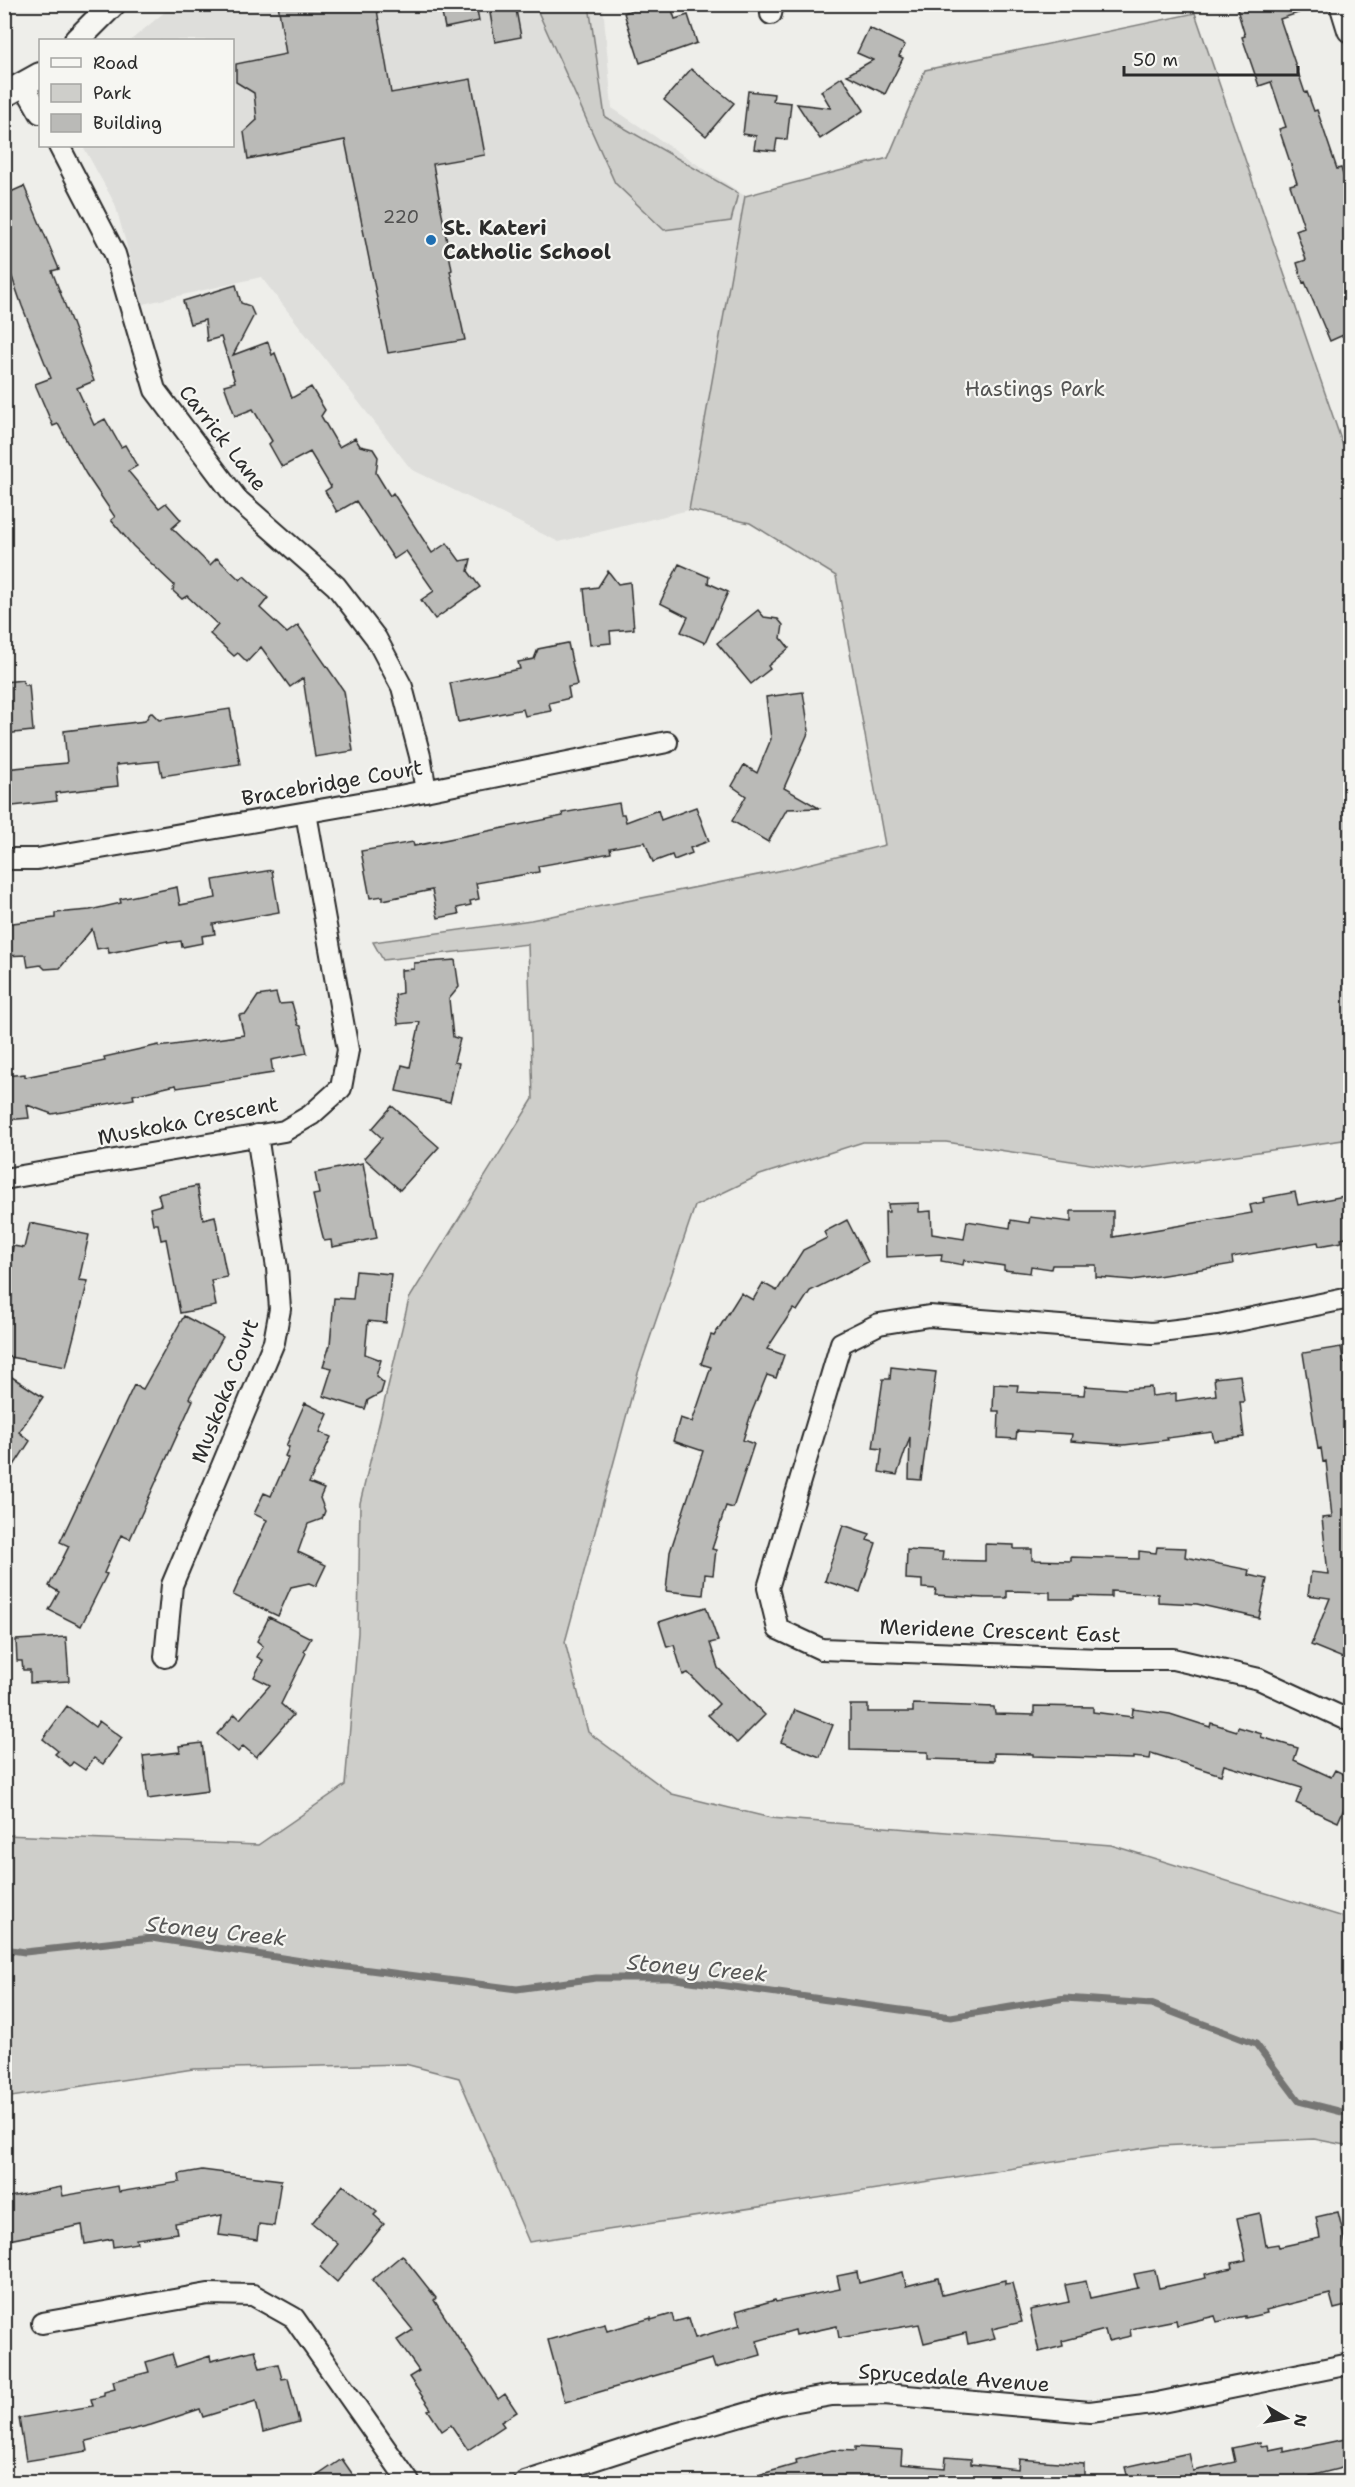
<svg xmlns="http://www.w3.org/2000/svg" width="1355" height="2487" font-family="'Shantell Sans',sans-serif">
  <rect width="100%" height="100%" fill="#eeeeea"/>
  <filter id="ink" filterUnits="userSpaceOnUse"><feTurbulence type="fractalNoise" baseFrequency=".0167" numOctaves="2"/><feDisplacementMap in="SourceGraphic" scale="12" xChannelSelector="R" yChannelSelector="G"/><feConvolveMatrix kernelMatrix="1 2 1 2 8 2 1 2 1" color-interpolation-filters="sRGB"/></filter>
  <g filter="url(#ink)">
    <path fill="#dededb" d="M173 5H603L612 108 745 196 689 510 559 542 411 469 261 277 143 304 115 204 83 146H232V40H131Z"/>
    <path fill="#cececa" stroke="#7c7c7a" stroke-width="1.5" d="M535 5H589L605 117 738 193 731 221 664 230 615 183Z
      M1195 13 1350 466V1139L1130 1170 946 1142H863L760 1175 695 1206 638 1373 565 1642 588 1732 672 1794 771 1818 1111 1845 1350 1919V2146L1314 2139 1159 2146 529 2242 459 2078 405 2064 193 2069 5 2098V1835L258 1845 345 1785 358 1633 360 1503 409 1299 533 1099 528 944 383 960 373 942 531 920 788 869 885 845 836 576 750 523 689 510 745 196 888 158 925 70Z"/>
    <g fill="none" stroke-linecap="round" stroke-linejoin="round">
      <path stroke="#757573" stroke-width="7" d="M4 1949 25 1952 152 1938 308 1962 517 1989 596 1978H669L951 2017 1065 1998 1151 2004 1256 2044 1299 2101 1350 2114"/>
    </g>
    <path fill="#babab7" stroke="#2b2b2b" stroke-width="1.5" d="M278 4H376L391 93 471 79 485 155 433 164 452 270 450 271 465 340 388 353 345 140 248 159 244 132 257 120 254 93 236 82V64L286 54Z
      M440 4H476L479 21 445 28Z
      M503 4H515L521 37 495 42 489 7Z
      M649 4H670L675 19 688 15 697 43 640 63 624 13Z
      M1250 4H1313V8L1280 19 1305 93 1307 92 1314 111 1317 110 1337 169 1341 168 1350 198V332L1330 341 1305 282 1303 283 1297 263 1306 260 1296 230 1304 227 1290 185 1297 183 1279 129 1286 127 1271 82 1259 86 1242 37 1245 36 1237 9Z
      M869 28 905 45 899 56 903 58 885 94 847 75 873 60 857 53Z
      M691 69 734 103 706 136 664 100Z
      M842 77 864 110 820 139 797 104 831 108 821 91Z
      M748 91 774 94 773 101 791 103 787 140 777 139 775 151 754 149 756 136 743 134Z
      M24 186 59 269 52 271 94 381 77 388 94 425 105 419 121 447 125 445 137 466 128 471 159 508 166 503 181 520 172 528 210 565 217 558 240 580 244 576 268 598 260 608 287 633 298 625 344 691 353 751 315 757 303 678 290 687 261 647 247 662 238 653 234 656 210 634 218 625 187 596 182 599 173 591 174 585 133 546 111 520 115 517 86 474 58 424 53 426 35 384 51 378 22 306 4 254V195Z
      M236 285 241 303 250 306 254 315 233 355 268 342 272 355 275 353 292 398 311 387 325 410 321 416 339 447 355 438 360 446 373 449 378 457 376 473 390 496 393 493 432 553 447 543 460 561 471 559 468 571 480 587 435 619 421 600 434 591 406 551 394 559 356 501 337 512 325 491 331 487 310 452 282 467 269 444 272 441 253 409 235 416 224 385 235 382 221 337 207 341 205 320 190 324 183 301Z
      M679 564 709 577 708 583 728 592 705 643 681 632 688 617 660 603Z
      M608 571 618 584 630 582 634 629 610 631 611 643 590 645 584 589 598 587Z
      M758 610 764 617 778 619 783 625 781 638 789 648 768 666 770 669 751 684 717 643Z
      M568 643 577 685 568 687 570 698 549 703 551 711 525 716 523 709 458 722 450 683 520 669 518 662 534 659 538 649Z
      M23 680 24 685H29L33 731 4 734V682Z
      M803 692 809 731 784 788 819 808 787 809 768 842 732 821 746 796 732 786 744 765 757 773 771 739 766 697Z
      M230 709 240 764 162 776 159 761 116 765 118 786 56 793 57 801 4 807V769L67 763 64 731 145 721 151 712 159 720Z
      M619 803 621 814H624L626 822 658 810 661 820 696 807 709 841 690 848 692 853 674 860 672 855 653 862 645 842 610 848 611 853 538 866 539 872 476 883 479 899 470 901 471 905 457 908 459 914 438 918 432 890 383 900V896L370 898 361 851 413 842 414 846 563 816 562 813Z
      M272 870 279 912 213 924 215 934 202 936 203 943 182 947 181 941 168 943 167 941 109 953 108 947 97 949 92 929 60 968 45 969 41 965 28 967 26 955 4 956V924L55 918V913L90 910 121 903 120 899 177 887 180 905 216 898 213 880Z
      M455 960 459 987 449 999 453 1037 460 1039 454 1062 459 1063 450 1102 396 1091 402 1065 410 1067 420 1022 398 1024 395 995 402 993 401 970 414 969V963Z
      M276 993 279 1004 292 1003 298 1025 301 1026 307 1053 271 1060 273 1073 177 1088 176 1085 133 1095 134 1099 52 1114 27 1105 29 1118 6 1120 4 1076 25 1074V1077L105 1061 104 1057 159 1045V1047L244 1035 239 1015 246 1014 258 996Z
      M392 1106 439 1147 400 1190 364 1158 382 1138 372 1129Z
      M363 1163 377 1238 332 1247 331 1240 324 1241 317 1213 313 1195 319 1194 315 1173Z
      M197 1186 203 1219 215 1216 227 1277 211 1280 216 1306 180 1313 166 1239 161 1240 158 1224H153L150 1208 161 1205 158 1194Z
      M1295 1192 1298 1205 1350 1195V1237L1341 1239 1342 1242 1319 1246 1318 1242 1232 1257 1233 1264 1133 1280 1096 1277V1265H1052L1051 1269 1031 1266 1030 1273 1004 1270V1266L964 1260 963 1265 941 1261 942 1254 886 1257 885 1212H889L888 1204 919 1203V1212L931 1211 932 1234 964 1239 967 1221 1010 1228 1011 1220 1029 1223 1030 1217 1071 1222V1211H1113V1237L1252 1213 1250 1205 1264 1202 1263 1198Z
      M847 1220 868 1262 810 1291 797 1311 793 1309 767 1349 784 1355 776 1378 767 1375 751 1414 743 1440 754 1444 733 1508 726 1506 712 1549 716 1550 713 1575 705 1574 703 1595 666 1591 670 1552 703 1451 673 1441 680 1418 692 1422 698 1405 711 1367 701 1364 711 1335 714 1336 741 1293 753 1300 763 1283 777 1291 803 1250 827 1238 824 1232Z
      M30 1223 89 1235 79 1280 88 1281 66 1367 4 1356V1284L8 1285 13 1246 24 1248Z
      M356 1271 391 1274 386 1323 368 1321 365 1354 381 1360 376 1376 384 1383 381 1393 368 1400 365 1409 323 1396 332 1368 323 1366 330 1345 334 1298 353 1299Z
      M184 1316 223 1337 189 1398 193 1400 130 1539 121 1535 104 1573 107 1574 81 1626 49 1610 59 1592 49 1586 69 1546 60 1542 134 1385 143 1389Z
      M1341 1347 1344 1363 1350 1362V1661L1311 1645 1330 1598 1308 1595 1311 1572 1328 1574 1322 1518 1332 1517 1326 1461 1323 1462 1321 1448 1318 1449 1303 1353Z
      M891 1367 936 1372 921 1480 909 1479 910 1437 897 1475 879 1472 882 1449 873 1448 883 1379H890Z
      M4 1372 43 1397 19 1432 30 1441 4 1481Z
      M1240 1375 1244 1402H1240L1244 1437 1214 1441 1212 1432 1167 1438 1168 1440 1124 1445 1071 1441 1072 1434 1017 1431 1016 1439 998 1438 999 1411H993L994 1384 1018 1385 1017 1392 1084 1395 1085 1386 1125 1389 1151 1387 1152 1396 1176 1393V1401L1216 1395 1214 1378Z
      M305 1403 328 1414 320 1432 331 1437 309 1483 324 1489 320 1498 325 1511 322 1519 308 1524 298 1552 326 1565 316 1586 309 1583 291 1587 278 1616 233 1595 267 1520 254 1514 264 1493 271 1496 288 1458 285 1456 289 1447 286 1446Z
      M843 1525 870 1534 867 1540 876 1543 860 1592 825 1581Z
      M985 1544 1014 1545V1549H1032V1560L1071 1561V1557L1139 1559V1551L1156 1553 1157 1547 1186 1548 1185 1557 1249 1570 1248 1575 1267 1579 1259 1618 1197 1604 1158 1602V1594L1111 1591V1597L1074 1596V1599H1050V1592L1007 1591V1598H984L935 1595 936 1589 922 1588V1580L906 1579 907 1550 943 1552 942 1560 985 1561Z
      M706 1607 718 1641 710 1643 718 1668 765 1715 737 1743 708 1715 719 1704 688 1673 683 1675 674 1645 667 1647 659 1622Z
      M269 1617 311 1638 304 1651 306 1653 281 1704 293 1715 256 1757 243 1746 238 1752 217 1734 235 1714 240 1719 270 1685 254 1677 263 1660 257 1657 263 1646 257 1641Z
      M66 1637 69 1681 30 1683V1670H23L22 1661H17L16 1640Z
      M913 1704 994 1707 995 1714 1034 1715V1706L1093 1707V1712L1132 1717 1133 1709 1170 1714 1210 1727 1211 1723 1237 1731 1238 1727 1262 1734 1261 1737 1298 1748 1294 1760 1331 1777 1335 1770 1350 1777V1795L1338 1822 1296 1803 1302 1788 1224 1765 1221 1775 1151 1753 1150 1759 1133 1757V1759L1033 1756V1754L994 1753V1761L928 1759V1752L850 1750V1705H868V1712H913Z
      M67 1706 95 1727 99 1721 122 1738 103 1764 94 1758 85 1770 73 1762 70 1766 55 1754 58 1751 43 1739Z
      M795 1710 833 1725 820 1757 781 1742Z
      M202 1743 208 1791 148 1799 143 1756 180 1752 179 1746Z
      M202 2170 281 2180 274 2226 259 2224 257 2240 219 2235 222 2215 175 2223 177 2233 136 2239 137 2243 113 2247 112 2239 85 2244 82 2225 4 2241V2198L61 2187 63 2196 118 2186 119 2192 180 2182 179 2174Z
      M343 2185 377 2212 374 2215 384 2224 337 2282 320 2267 338 2244 312 2223Z
      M1338 2212 1350 2261V2305L1334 2309 1330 2294 1266 2310 1267 2313 1245 2318V2316L1217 2322 1215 2316 1177 2325 1176 2320 1130 2329 1131 2336 1108 2341 1105 2330 1062 2341 1063 2346 1039 2352 1030 2310 1069 2302 1065 2285 1086 2281 1090 2298 1138 2288 1134 2274 1155 2270 1159 2288 1206 2278 1205 2274 1233 2268 1232 2263 1246 2260 1237 2218 1260 2213 1266 2246 1278 2244 1279 2247 1320 2238 1316 2217Z
      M402 2255 436 2298 434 2300 498 2399 505 2394 517 2412 501 2422 504 2426 468 2450 451 2425 442 2431 428 2410 431 2409 409 2377 419 2371 397 2340 413 2330 372 2280Z
      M857 2272 859 2283 903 2272 906 2286 938 2278 942 2295 1005 2280V2284L1012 2283 1022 2322 992 2329 995 2338 968 2344 966 2333 924 2343 919 2324 839 2338 837 2326 796 2335 795 2330 757 2341 761 2355 715 2368 712 2359 565 2402 548 2340 605 2324 607 2331 651 2318V2320L672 2314 674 2322 689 2318 695 2338 740 2325 736 2311 775 2300 776 2302 840 2289 837 2276Z
      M255 2350 260 2368 278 2364 282 2379 288 2378 299 2422 263 2432 256 2401 203 2417 200 2409 151 2425 86 2441 88 2451 26 2461 19 2418 93 2406 91 2399 104 2396V2392L115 2389 113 2381 149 2372 146 2362 172 2354 176 2367 210 2356 211 2361Z
      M1350 2438V2466L1310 2476 1311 2482H1129L1125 2467 1189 2453 1193 2471 1235 2462 1232 2448 1260 2442 1261 2446 1268 2445 1269 2450 1284 2447V2452Z
      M855 2447 902 2450 901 2464 945 2468 946 2457 971 2459V2464L1018 2469 1019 2459 1084 2464V2482H752L751 2477 797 2464 796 2460 832 2450 855 2451Z
      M342 2459 358 2482H308Z"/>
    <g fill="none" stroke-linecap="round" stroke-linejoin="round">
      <defs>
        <path id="minor" d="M771 14 773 4
          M24 85 40 113
          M59 146 115 254 155 390 237 499 336 586 376 638 402 687 420 756 426 791
          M4 859H37L400 796 667 742
          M4 1179 284 1131 311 1115 341 1088 348 1050 306 813
          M1350 1298 1218 1325 1152 1333 929 1316 879 1324 841 1343 768 1588 778 1629 821 1649 1101 1659H1173L1259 1679 1350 1721
          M165 1657 172 1585 274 1342 280 1309 277 1268 257 1135
          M42 2323 208 2294 253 2295 294 2318 409 2482
          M525 2482 658 2439 780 2404 832 2395 884 2394 1090 2412 1152 2404 1350 2364"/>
        <path id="tertiary" d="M1342 4 1350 30
          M77 40 113 4
          M4 95 40 75"/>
      </defs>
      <use href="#minor" stroke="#2b2b2b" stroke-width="24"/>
      <use href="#tertiary" stroke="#2b2b2b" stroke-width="28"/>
      <use href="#minor" stroke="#f6f6f2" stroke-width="20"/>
      <use href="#tertiary" stroke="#f6f6f2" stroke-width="24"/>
    </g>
  </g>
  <circle fill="#1f6fb2" stroke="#f6f6f2" stroke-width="2" cx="431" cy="240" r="6"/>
  <g text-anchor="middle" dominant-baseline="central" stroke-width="4.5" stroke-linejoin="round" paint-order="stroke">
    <g font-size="18" fill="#4f4f4e">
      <text x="401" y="217">220</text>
    </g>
    <g font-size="21" font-weight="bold" fill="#2b2b2b" stroke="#f6f6f2" text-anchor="start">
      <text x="443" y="228">St. Kateri<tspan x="443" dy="24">Catholic School</tspan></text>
    </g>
    <g font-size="21" fill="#545453" stroke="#f6f6f2">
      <text x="1035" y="389">Hastings Park</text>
    </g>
    <g font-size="21" fill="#2b2b2b" stroke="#f6f6f2">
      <text transform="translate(223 438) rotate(52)">Carrick Lane</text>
      <text transform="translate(332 783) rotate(-10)">Bracebridge Court</text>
      <text transform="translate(188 1121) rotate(-11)">Muskoka Crescent</text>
      <text transform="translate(225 1391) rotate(-69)">Muskoka Court</text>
      <text transform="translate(1000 1631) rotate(2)">Meridene Crescent East</text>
      <text transform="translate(954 2378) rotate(4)">Sprucedale Avenue</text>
    </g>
    <g font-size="22" font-style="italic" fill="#565655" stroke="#f6f6f2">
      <text transform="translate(216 1931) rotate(6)">Stoney Creek</text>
      <text transform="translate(697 1968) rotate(5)">Stoney Creek</text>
    </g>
  </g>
  <rect width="1355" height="2487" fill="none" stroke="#f6f6f2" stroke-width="24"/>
  <rect x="12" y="12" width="1331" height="2463" fill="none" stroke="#2b2b2b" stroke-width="2" filter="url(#ink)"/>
  <rect x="39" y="39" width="195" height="108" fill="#f6f6f2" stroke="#a5a5a2" stroke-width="1.5"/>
  <rect x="51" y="58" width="30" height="9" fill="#f6f6f2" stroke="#a5a5a2" stroke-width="1.5"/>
  <text x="93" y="69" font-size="18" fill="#2b2b2b">Road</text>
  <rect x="51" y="84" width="30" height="18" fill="#cececa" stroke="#a5a5a2" stroke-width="1.5"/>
  <text x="93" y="99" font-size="18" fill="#2b2b2b">Park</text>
  <rect x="51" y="114" width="30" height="18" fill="#babab7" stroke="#a5a5a2" stroke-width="1.5"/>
  <text x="93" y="129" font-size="18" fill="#2b2b2b">Building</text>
  <g transform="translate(1286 2418) rotate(100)" stroke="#f6f6f2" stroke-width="4.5" paint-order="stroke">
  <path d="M0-4.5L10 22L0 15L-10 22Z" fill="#2b2b2b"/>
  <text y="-9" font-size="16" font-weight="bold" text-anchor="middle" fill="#2b2b2b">N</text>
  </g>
  <path d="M1124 66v9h174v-9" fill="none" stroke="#2b2b2b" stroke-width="3"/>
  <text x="1133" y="66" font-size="18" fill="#2b2b2b" stroke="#f6f6f2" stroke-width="4.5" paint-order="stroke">50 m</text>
</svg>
